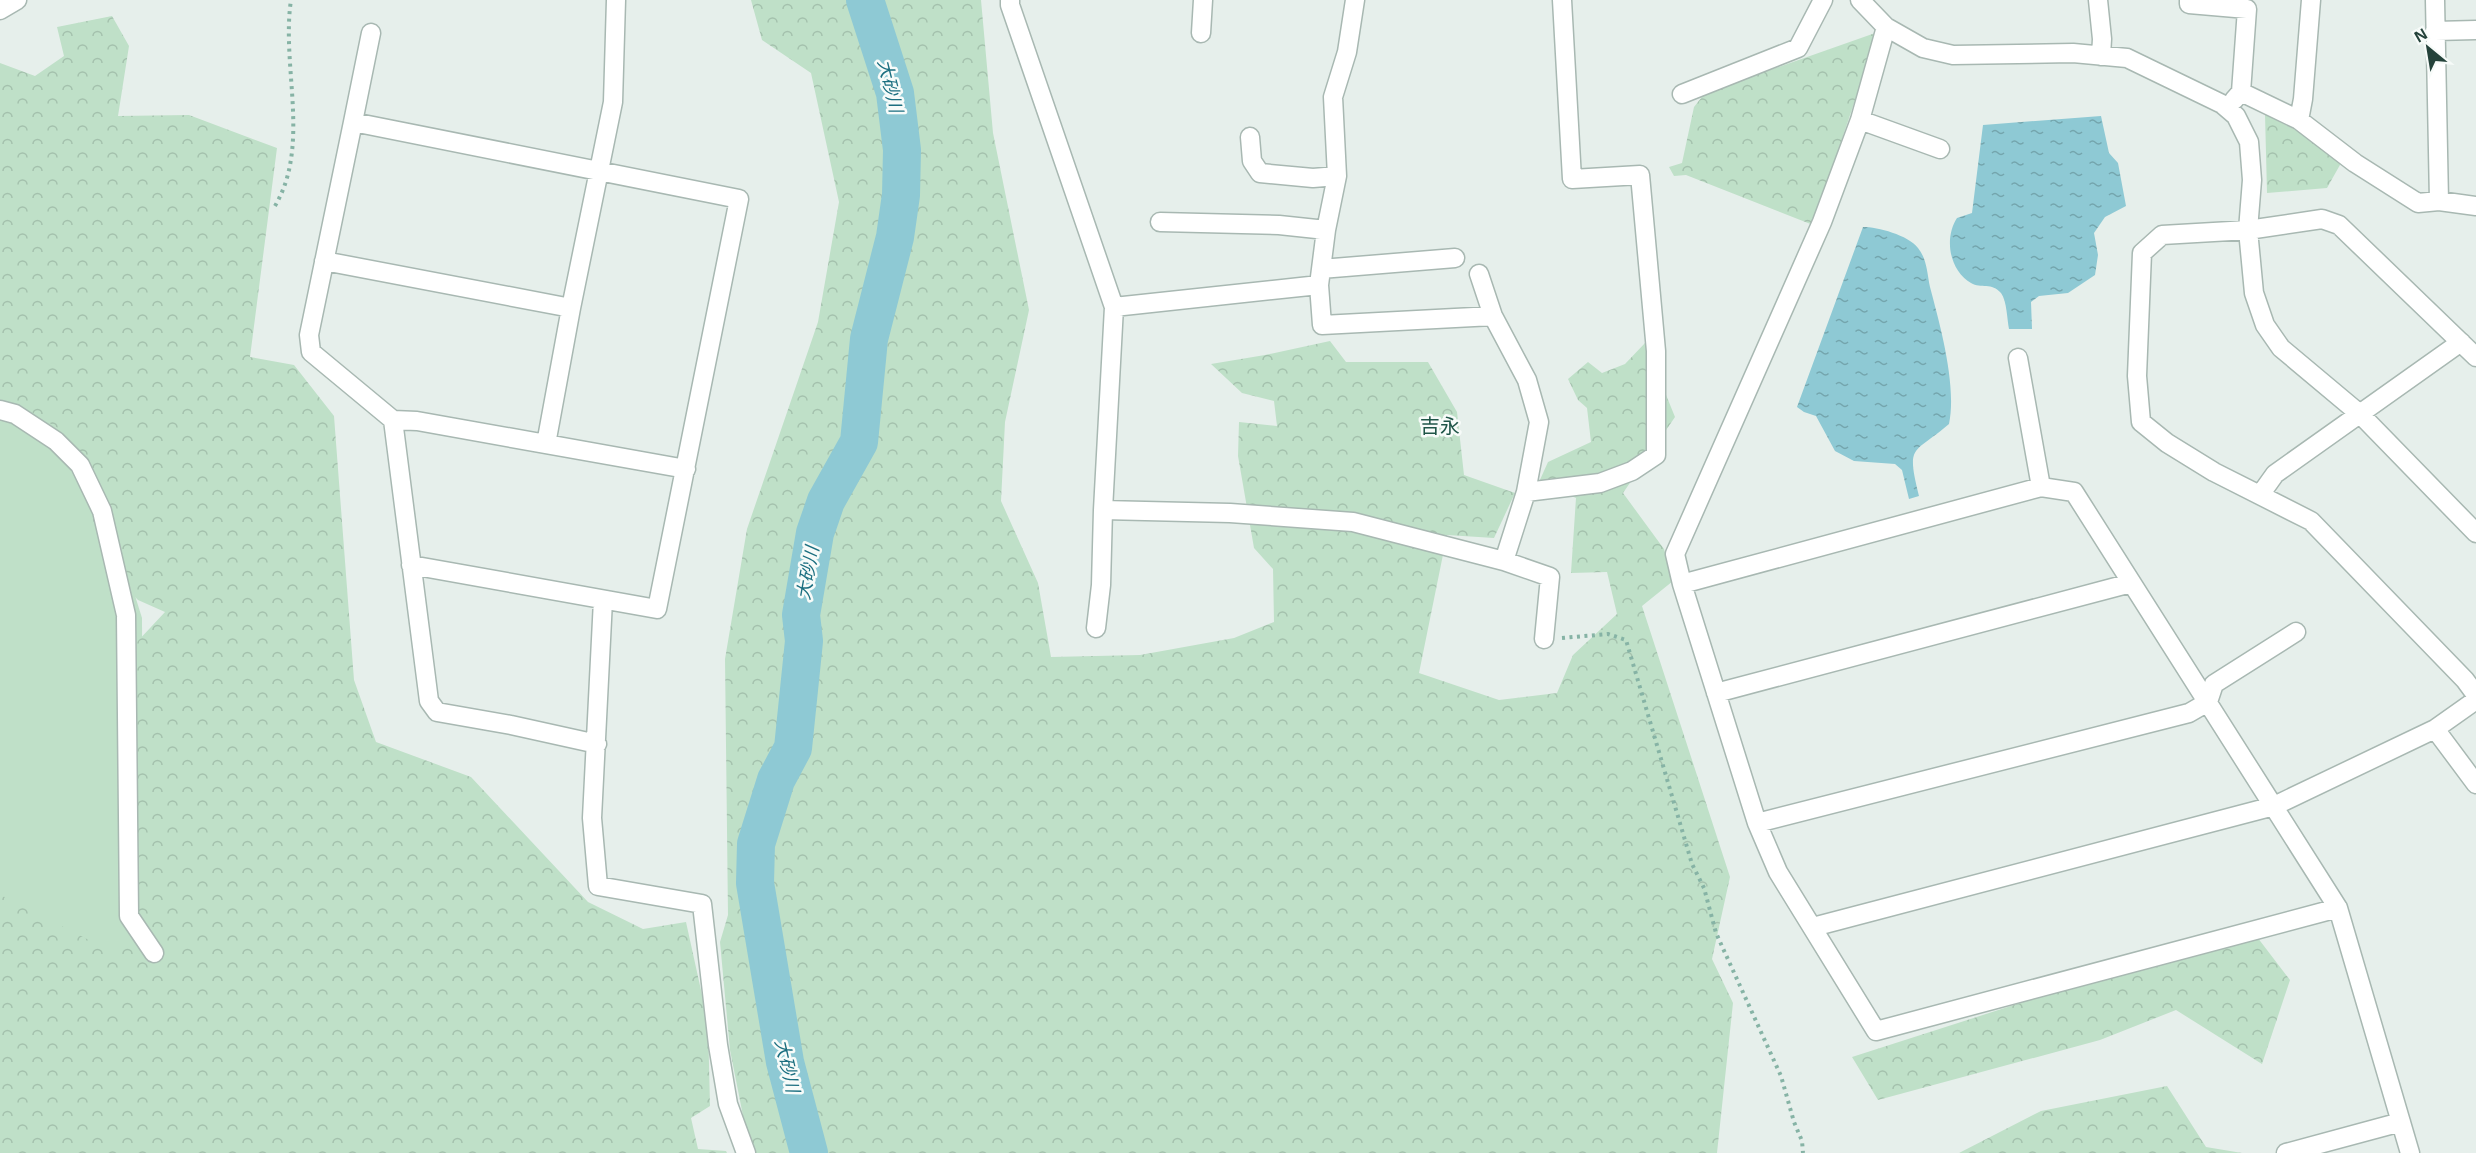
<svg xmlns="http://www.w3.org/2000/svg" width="2476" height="1153" font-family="Helvetica,'Noto Sans JP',sans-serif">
  <defs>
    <pattern id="forest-crowns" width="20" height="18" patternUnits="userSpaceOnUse" patternTransform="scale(1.5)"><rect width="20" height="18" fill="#bfe0c8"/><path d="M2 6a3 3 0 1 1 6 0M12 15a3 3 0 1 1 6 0" fill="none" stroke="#a4c1ad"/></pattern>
    <pattern id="water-ripples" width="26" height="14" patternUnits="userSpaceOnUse" patternTransform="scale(1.5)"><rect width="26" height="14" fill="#8ec9d4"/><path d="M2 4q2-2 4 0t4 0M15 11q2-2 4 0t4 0" fill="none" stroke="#74a5ad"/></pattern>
  </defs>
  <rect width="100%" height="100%" fill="#e6efeb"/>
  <path fill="#bfe0c8" d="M0 382 85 436 142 618 143 922 120 971 0 912Z"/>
  <path fill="url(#forest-crowns)" d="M751 0H981L993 133 1029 310 1005 422 1001 501 1038 583 1051 657 1140 655 1234 638 1274 622 1273 569 1254 548 1238 456 1239 422 1277 426 1274 401 1242 393 1211 364 1265 355 1330 341 1346 362H1428L1457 412 1464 475 1515 493 1494 538 1447 535 1419 673 1499 700 1557 693 1573 655 1617 614 1607 572 1571 573 1576 498 1539 482 1548 462 1591 442 1587 408 1578 400 1568 379 1588 362 1602 373 1625 364 1645 343 1675 417 1623 493 1664 549 1673 581 1642 606 1730 877 1712 959 1733 1003 1717 1153H755L747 1136 730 1050 720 942 728 915 725 659 747 529 818 322 839 202 811 73 762 40Z
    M112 16 129 46 118 116 189 115 277 148 250 357 294 365 334 416 354 680 376 742 471 777 588 902 643 929 686 922 708 1022 710 1106 691 1118 698 1149 726 1151 727 1153H0V896L5 897 120 956 134 914 136 643 165 612 138 600 112 574 78 478 76 439 0 393V63L35 76 64 56 57 27Z
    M1878 32 1813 225 1686 175 1674 176 1669 167 1682 163 1694 107 1705 93Z
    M2265 114 2345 156 2327 188 2267 193Z
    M2251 929 2290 980 2262 1064 2176 1010 2100 1040 1878 1100 1852 1057Z
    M2167 1086 2206 1147 2242 1153H1959L2041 1111Z"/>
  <path fill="url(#water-ripples)" d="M2101 116 2109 153 2118 163 2126 206 2105 217 2094 233 2098 255 2095 275 2068 293 2039 296 2031 302 2032 329H2009C2007 320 2007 301 2001 293 1992 282 1981 289 1971 283 1949 270 1944 238 1957 218L1972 213 1983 125Z
    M1863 227C1878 227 1908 235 1918 248 1927 259 1927 273 1930 287 1940 325 1957 385 1949 424 1913 455 1906 443 1919 496L1909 499 1902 470 1895 464 1854 461 1835 451 1816 416 1804 412 1797 407Z"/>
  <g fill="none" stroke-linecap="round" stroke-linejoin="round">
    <path stroke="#8ec9d4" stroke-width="38" d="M809 1153 785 1062 755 883 756 844 776 780 793 748 804 641 801 615 815 533 826 501 859 442 869 339 895 237 901 195 902 150 895 93 865 0"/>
    <defs>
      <path id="minor" d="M1010 0V5L1114 307 1103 510 1230 513 1353 522 1504 561
        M1355 0 1347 52 1333 97 1337 176 1326 230 1319 285 1322 325 1493 316 1527 380 1539 422 1526 492
        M1860 0 1886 27 1923 48 1953 55 2073 53 2127 58 2222 104 2236 116 2249 142 2252 180 2248 230 2254 293 2265 325 2281 348 2361 415 2476 533
        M2098 0 2102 39 2101 56
        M2189 0V4L2247 9 2241 92 2234 100
        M2435 0 2439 201
        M1886 27 1860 120 1822 222 1675 554 1682 584 1757 823 1778 872 1876 1031 2338 908
        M2435 31 2476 30
        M1201 33 1203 0
        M2241 92 2299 120 2303 99 2311 0
        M1682 94 1798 48 1823 0
        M1860 120 1940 149
        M2299 120 2355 163 2418 203 2439 201 2476 206
        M353 122 371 33
        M1250 137 1252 161 1260 173 1313 178 1337 176
        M1160 222 1279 225 1326 230
        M324 261 571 308
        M1321 269 1455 258
        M1479 274 1493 316
        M1114 307 1319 285
        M2476 357 2339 225 2322 219 2248 230 2162 235 2142 253 2137 376 2141 422 2167 443 2214 472 2311 521 2465 680 2476 695
        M2018 358 2041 487
        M0 410 15 414 56 441 80 465 102 511 126 615 129 916 154 953
        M393 420 429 701 437 712 511 725 597 744
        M546 444 571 308 613 102 616 0
        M2260 495 2275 474 2461 342
        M411 565 657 609 739 199 353 122 309 335 311 352 393 420 417 421 686 469
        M1682 584 2041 487 2074 492 2338 908 2410 1153
        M603 600 592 818 598 886 702 904 718 1045 728 1104 746 1153
        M1096 628 1101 585 1103 510
        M1544 639 1550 577 1504 561 1526 492 1600 483 1632 471 1656 455V351L1640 175 1572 179 1562 0
        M1716 693 2131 583
        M2435 729 2476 784
        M1757 823 2189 713 2208 702 2214 684 2296 632
        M1813 927 2274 806 2435 729 2476 700
        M2286 1153 2401 1122"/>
      <path id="tertiary" d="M0 10 17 0"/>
    </defs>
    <use href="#minor" stroke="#a8b8b2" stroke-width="21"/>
    <use href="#tertiary" stroke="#a8b8b2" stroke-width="21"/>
    <path stroke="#86b3a5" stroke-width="4" stroke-dasharray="3 4.5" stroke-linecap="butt" d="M275 206C311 145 281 66 291 0
      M1562 638 1608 634 1626 640 1692 864 1704 888 1716 933 1781 1076 1794 1122 1802 1141 1803 1153"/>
    <use href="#minor" stroke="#fff" stroke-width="18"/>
    <use href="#tertiary" stroke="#fff" stroke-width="18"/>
  </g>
  <g text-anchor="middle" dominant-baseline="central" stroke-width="5" stroke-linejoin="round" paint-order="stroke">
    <g font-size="18" font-style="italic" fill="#1c6f80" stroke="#f7fbf9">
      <text transform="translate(890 86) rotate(76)">大砂川</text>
      <text transform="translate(808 573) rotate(-80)">大砂川</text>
      <text transform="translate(787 1066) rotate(77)">大砂川</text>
    </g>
    <g font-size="20" fill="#1f5548" stroke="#f7fbf9">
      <text x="1440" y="426">吉永</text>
    </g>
  </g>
  <g transform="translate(2428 48) rotate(330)" stroke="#f7fbf9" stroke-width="4.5" paint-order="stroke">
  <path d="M0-4.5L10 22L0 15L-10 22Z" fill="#24423a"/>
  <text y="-9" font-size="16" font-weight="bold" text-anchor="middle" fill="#24423a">N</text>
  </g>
</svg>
